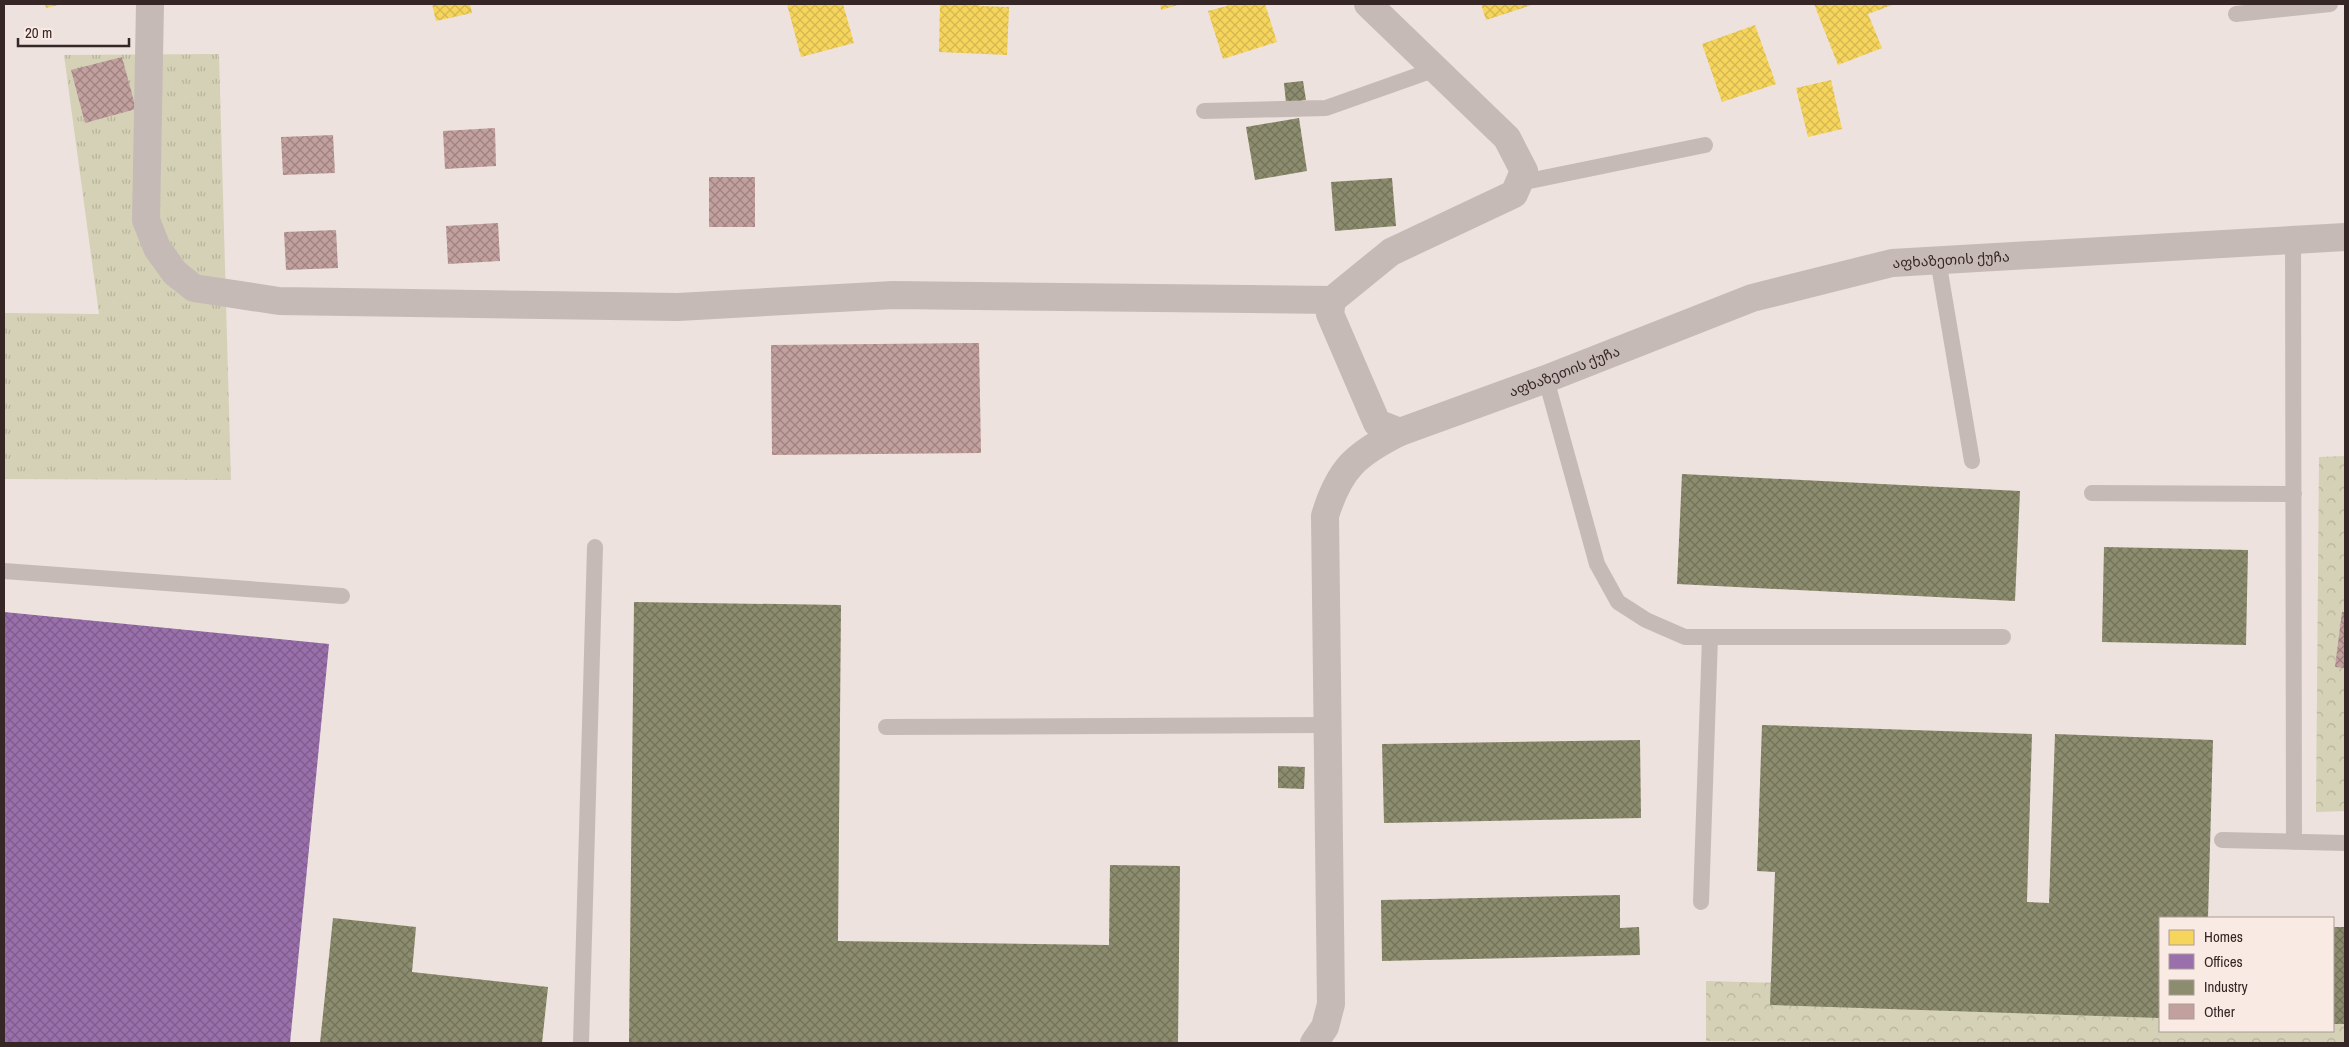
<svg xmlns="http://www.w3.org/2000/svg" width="2349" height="1047" font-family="'Archivo Narrow','Noto Sans Georgian',sans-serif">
  <defs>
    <pattern id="grass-tufts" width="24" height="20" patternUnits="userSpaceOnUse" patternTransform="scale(1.25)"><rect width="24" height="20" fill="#d4d1b6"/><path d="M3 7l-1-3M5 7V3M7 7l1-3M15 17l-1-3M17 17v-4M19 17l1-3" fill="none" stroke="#b7b39c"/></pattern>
    <pattern id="forest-crowns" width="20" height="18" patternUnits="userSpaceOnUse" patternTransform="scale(1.25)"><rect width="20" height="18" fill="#d4d1b6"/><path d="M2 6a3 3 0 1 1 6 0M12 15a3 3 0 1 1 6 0" fill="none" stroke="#b7b39c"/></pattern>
    <pattern id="homes-cross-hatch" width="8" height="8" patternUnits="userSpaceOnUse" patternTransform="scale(1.25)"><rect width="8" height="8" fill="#f6d55c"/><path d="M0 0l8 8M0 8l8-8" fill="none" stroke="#d4b750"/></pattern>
    <pattern id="offices-cross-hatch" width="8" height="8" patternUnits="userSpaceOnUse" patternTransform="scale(1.25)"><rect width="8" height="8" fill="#9970ab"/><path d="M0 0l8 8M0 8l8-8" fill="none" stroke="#7e5c8b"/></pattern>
    <pattern id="industry-cross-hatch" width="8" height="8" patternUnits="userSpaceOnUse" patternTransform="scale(1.25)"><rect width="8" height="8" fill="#8c8c6e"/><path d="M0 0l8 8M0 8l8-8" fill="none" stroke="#73725a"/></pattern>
    <pattern id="building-cross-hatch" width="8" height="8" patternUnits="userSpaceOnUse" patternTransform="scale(1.25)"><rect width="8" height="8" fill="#c2a09e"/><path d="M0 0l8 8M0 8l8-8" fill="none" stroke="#9e8281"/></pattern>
  </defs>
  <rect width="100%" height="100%" fill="#ede2dd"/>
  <path fill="url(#grass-tufts)" d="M219 54 231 480 4 479V313L99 314 64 55Z"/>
  <path fill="url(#forest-crowns)" d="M2345 456V811L2316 812 2319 457Z
    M1706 981 2160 993V1031H2333V997H2345V1043L1706 1041Z"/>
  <path fill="url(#homes-cross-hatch)" d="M45 4H62L46 8Z
    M432 4H470L472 13 436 21Z
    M787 4H843L854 43 801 57Z
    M940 4H979V6L1009 7 1007 55 939 52Z
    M1160 4H1181L1161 10Z
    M1227 4H1265L1277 42 1223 59 1208 11 1227 6Z
    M1481 4H1535L1486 20Z
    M1814 4H1895L1868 14 1882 48 1838 65Z
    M1755 25 1776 84 1722 102 1702 44Z
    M1831 80 1842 129 1808 137 1796 88Z"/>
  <path fill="url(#offices-cross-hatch)" d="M4 612 329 644 290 1043H4Z"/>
  <path fill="url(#industry-cross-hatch)" d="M1303 81 1306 100 1286 103 1284 83Z
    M1299 118 1307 171 1255 180 1246 127Z
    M1392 178 1396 226 1335 231 1331 182Z
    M1682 474 2020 491 2015 601 1677 584Z
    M2104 547 2248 550 2246 645 2102 642Z
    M634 602 841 605 838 941 1109 945 1110 865 1180 866 1178 1043H629Z
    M1762 725 2032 734 2027 902 2049 903 2055 734 2213 740 2208 918H2160V1018L1770 1005 1775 872 1757 871Z
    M1640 740 1641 818 1384 823 1382 744Z
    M1278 766 1305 767 1304 789 1278 788Z
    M1620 895V928L1639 927 1640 955 1382 961 1381 900Z
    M333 918 416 927 412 972 548 987 542 1043H320Z
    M2333 927H2345V1024H2333Z"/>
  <path fill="url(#building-cross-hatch)" d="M122 57 136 109 85 123 71 70Z
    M495 128 496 166 445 169 443 131Z
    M333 135 335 173 283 175 281 137Z
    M709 177H755V227H709Z
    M498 223 500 261 448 264 446 226Z
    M336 230 338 268 286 270 284 232Z
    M979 343 981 453 772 455 771 345Z
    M2342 612H2345V668L2335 667Z"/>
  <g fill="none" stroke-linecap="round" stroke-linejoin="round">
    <path stroke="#c6bab7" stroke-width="16" d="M2236 14 2330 4
      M1204 111 1326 108 1436 69
      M1519 183 1705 145
      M2293 239 2294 842
      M1938 260 1972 461
      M1546 379 1597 564 1618 602 1646 620 1685 637H2003
      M2092 493 2294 494
      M4 571 342 596
      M886 727 1327 725
      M2222 840 2345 843
      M1701 902 1710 637
      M581 1043 595 547"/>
    <g stroke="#c6bab7" stroke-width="28">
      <path d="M150 4 146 220 157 248 175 273 194 288 279 301 678 307 893 295 1332 300"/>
      <path id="s1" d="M1368 4 1507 138 1524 171 1514 194 1391 252 1332 300 1330 314 1377 423 1400 432 1546 379 1752 298 1892 263 2345 237"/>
      <path d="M1314 1043 1325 1027 1331 1004 1325 516C1339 469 1356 454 1400 432"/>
    </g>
  </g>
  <g text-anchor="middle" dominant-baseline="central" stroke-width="5" stroke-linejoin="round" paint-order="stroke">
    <g font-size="14" fill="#362625" stroke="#faeae4">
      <text stroke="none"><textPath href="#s1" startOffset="1205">აფხაზეთის ქუჩა</textPath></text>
      <text stroke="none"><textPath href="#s1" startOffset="800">აფხაზეთის ქუჩა</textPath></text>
    </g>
  </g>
  <rect width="2349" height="1047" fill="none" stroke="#362625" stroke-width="10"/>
  <rect x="2159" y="917" width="175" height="115" fill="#faeae4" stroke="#ac9c98"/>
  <rect x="2169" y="930" width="25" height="15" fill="#f6d55c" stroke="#ac9c98"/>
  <text x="2204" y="942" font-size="15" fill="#362625">Homes</text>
  <rect x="2169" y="954" width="25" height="15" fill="#9970ab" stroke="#ac9c98"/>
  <text x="2204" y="967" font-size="15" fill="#362625">Offices</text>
  <rect x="2169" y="980" width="25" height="15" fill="#8c8c6e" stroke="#ac9c98"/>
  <text x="2204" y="992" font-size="15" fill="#362625">Industry</text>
  <rect x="2169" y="1004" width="25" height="15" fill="#c2a09e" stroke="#ac9c98"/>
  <text x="2204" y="1017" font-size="15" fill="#362625">Other</text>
  <path d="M18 38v8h111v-8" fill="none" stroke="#362625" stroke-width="2.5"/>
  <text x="25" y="38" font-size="15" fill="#362625" stroke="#faeae4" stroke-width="4" paint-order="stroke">20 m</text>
</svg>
